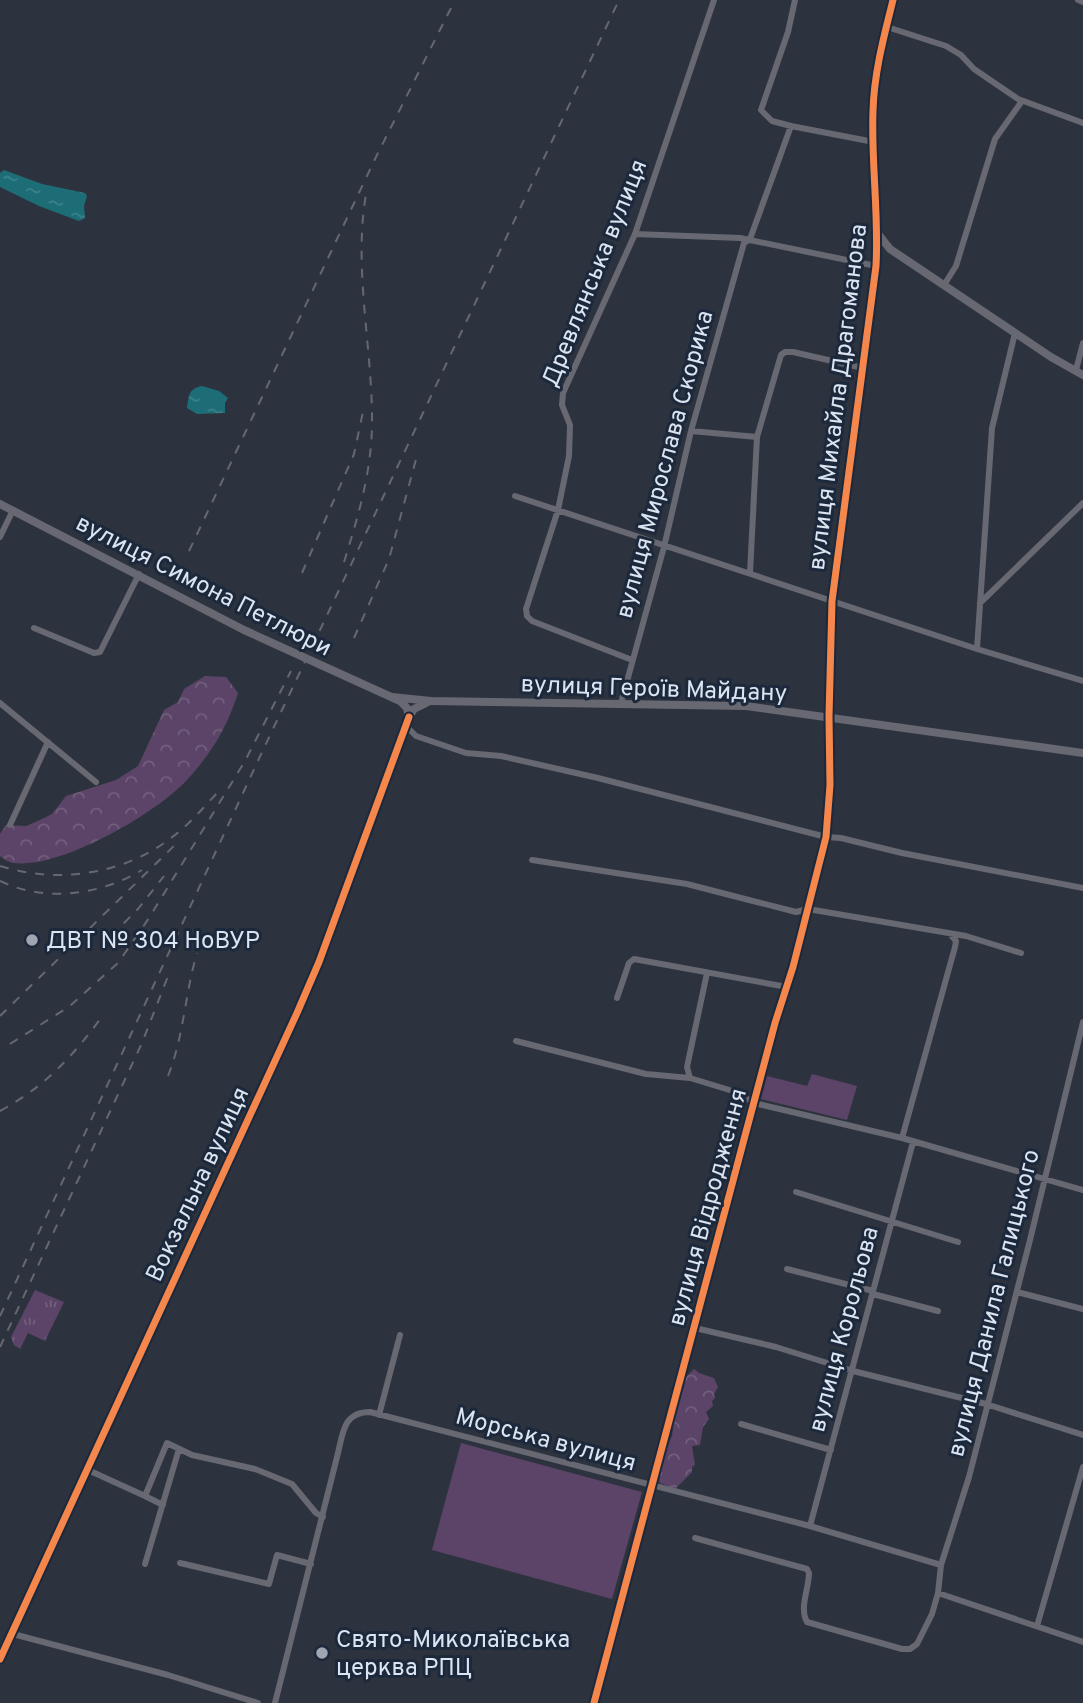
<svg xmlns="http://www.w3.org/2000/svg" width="1083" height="1703" font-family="Overpass,sans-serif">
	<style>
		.green { fill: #5b4467 }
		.forest { fill: url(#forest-crowns) }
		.park { fill: url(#park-tufts) }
		.water { fill: url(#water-ripples) }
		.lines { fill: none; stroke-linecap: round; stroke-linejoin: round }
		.minor { stroke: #676871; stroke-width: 6 }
		.tertiary { stroke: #676871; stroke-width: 8 }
		.rail { stroke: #646871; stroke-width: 2; stroke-dasharray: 9 9; stroke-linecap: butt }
		.cycleway-casing { stroke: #1c283b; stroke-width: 11 }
		.cycleway { stroke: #f5874c; stroke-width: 7 }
		.poi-dot { fill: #9fa6b2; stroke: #1c283b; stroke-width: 2.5 }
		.labels { text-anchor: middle; stroke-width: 6; stroke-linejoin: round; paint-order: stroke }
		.street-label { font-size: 24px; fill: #dce4f1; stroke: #1c283b }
		.poi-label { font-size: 24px; fill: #dce4f1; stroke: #1c283b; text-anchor: start }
	</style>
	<defs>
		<pattern id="forest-crowns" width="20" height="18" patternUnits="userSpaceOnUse" patternTransform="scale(1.75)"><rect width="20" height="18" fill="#5b4467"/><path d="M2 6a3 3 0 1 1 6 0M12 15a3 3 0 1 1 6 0" fill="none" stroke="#725f7d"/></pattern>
		<pattern id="park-tufts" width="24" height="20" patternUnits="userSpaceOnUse" patternTransform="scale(1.75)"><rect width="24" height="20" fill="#5b4467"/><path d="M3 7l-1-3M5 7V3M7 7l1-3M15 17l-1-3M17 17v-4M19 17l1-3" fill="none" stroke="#725f7d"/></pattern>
		<pattern id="water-ripples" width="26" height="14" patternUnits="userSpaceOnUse" patternTransform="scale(1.75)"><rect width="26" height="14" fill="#1d6d76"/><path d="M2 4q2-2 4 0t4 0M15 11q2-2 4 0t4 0" fill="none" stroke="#3d828a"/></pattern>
	</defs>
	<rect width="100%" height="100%" fill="#2d333e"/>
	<path class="green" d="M812 1074 857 1086 847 1120 761 1099 767 1076 807 1086Z
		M461 1443 642 1492 612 1599 432 1550Z"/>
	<path class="forest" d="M205 676 226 677 238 693C227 728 211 754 186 781 155 814 60 869 14 863 9 863 4 859 0 856V834L6 825 26 826 40 820 52 814 66 796 116 780 138 766 164 710 178 702 184 689Z
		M694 1369 699 1373 714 1378 718 1387 714 1394 715 1398 712 1401 713 1406 706 1412 709 1419 703 1427 700 1445 692 1446 695 1465 692 1467V1472L675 1489 660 1483 659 1479 667 1447 672 1436 674 1419 685 1378Z"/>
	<path class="park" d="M35 1290 64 1302 45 1341 28 1333 20 1349 14 1345 11 1337Z"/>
	<path class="water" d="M4 170 42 184 85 193 87 196 84 206 85 218 79 221 39 206 0 187V173Z
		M202 386 219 391 228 398 225 403V413L197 414 187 408C189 396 188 389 202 386Z"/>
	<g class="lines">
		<path class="minor" d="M1078 0 1083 2
			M887 27 946 46 961 55 974 69 1018 99 1083 123
			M791 126 874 142
			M635 234 740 238 876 266
			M944 285 956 266 995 139 1022 101
			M1076 370 1083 343
			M691 431 757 437
			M515 496 977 649 1083 681
			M0 537 13 510
			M750 573 757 437 781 355 785 352H793L863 368
			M980 603 1083 503
			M34 628 94 653 100 652 139 574
			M977 649 992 428 1015 333
			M632 660 532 621 527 616 526 609 558 510 569 456 570 425 562 405 563 393 635 234 714 0
			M0 703 96 782
			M621 703 664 547 691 431 744 243 750 239 791 126 772 121 761 110 788 32 795 0
			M406 726 416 736 466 753 501 756 598 778 826 837 841 838 902 853 1083 888
			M10 825 48 742
			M532 860 687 884 796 912 808 909 966 936 1021 953
			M617 998 629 963 634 959 787 987
			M516 1041 646 1074 690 1078 736 1092 754 1103 902 1138 1083 1190
			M690 1078 687 1067 707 973
			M902 1138 955 947 956 941 951 935
			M796 1192 958 1242
			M787 1269 873 1291
			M1017 1292 1083 1309
			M873 1294 938 1311
			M695 1328 776 1347 853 1371 986 1404 1083 1435
			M379 1415 400 1335
			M741 1424 831 1450
			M88 1470 145 1496 167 1443 192 1455 255 1469 292 1484 316 1513 323 1517
			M145 1496 163 1505
			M810 1526 913 1142
			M695 1538 807 1569 809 1573C809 1588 799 1608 807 1622L902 1649H910L917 1644 932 1614 938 1593 941 1565 969 1477 1030 1240 1083 1022
			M180 1563 269 1584 277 1555 311 1564
			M145 1564 179 1449
			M938 1593 1083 1642
			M1037 1626 1083 1467
			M13 1634 168 1675 258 1703
			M275 1703 337 1457C343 1435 342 1412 370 1412L810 1526 941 1565
			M594 1703 775 1023 793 967 826 837 830 785 829 716"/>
		<path class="tertiary" d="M878 234 890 249 1051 357 1083 375
			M0 504 244 630 400 701 407 708 409 717 414 709 428 702
			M392 697 431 701 746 706 1083 753
			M829 716 832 601 876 266C879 214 871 162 873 111 874 73 884 36 893 0
			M0 1659 297 1013 319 962 409 717"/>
		<path class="rail" d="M189 551 375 159 455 0
			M344 562C358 517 371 474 372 426 373 347 352 266 367 189
			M302 573 354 454 364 407
			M354 638 389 559 418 452
			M0 866C57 884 123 875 171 838 189 825 203 808 218 792
			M0 881C46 903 100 895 142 870
			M111 936 138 909 164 876
			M0 1016 180 840
			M10 1044 70 1006 118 963 149 918 245 761 291 671
			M168 1076C184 1036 185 993 197 953
			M0 1111C46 1086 73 1056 104 1014
			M0 1316 263 750 619 0
			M0 1347 142 1043 170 971"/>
		<g class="cycleway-casing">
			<path id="cycleway" d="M0 1659 297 1013 319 962 409 717
				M594 1703 775 1023 793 967 826 837 830 785 829 716 832 601 876 266C879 214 871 162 873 111 874 73 884 36 893 0"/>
		</g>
		<use href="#cycleway" class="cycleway"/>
	</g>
	<g class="poi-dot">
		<circle cx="32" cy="940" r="7"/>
		<circle cx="322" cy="1653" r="7"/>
	</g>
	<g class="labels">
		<g class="street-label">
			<text transform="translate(594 273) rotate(-68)" y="8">Древлянська вулиця</text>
			<text transform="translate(837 397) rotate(-83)" y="8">вулиця Михайла Драгоманова</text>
			<text transform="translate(664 464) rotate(-75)" y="8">вулиця Мирослава Скорика</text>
			<text transform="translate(204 585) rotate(27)" y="8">вулиця Симона Петлюри</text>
			<text transform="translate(654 688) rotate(2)" y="8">вулиця Героїв Майдану</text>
			<text transform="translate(197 1184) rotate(-65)" y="8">Вокзальна вулиця</text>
			<text transform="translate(707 1207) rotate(-75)" y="8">вулиця Відродження</text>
			<text transform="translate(993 1303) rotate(-76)" y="8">вулиця Данила Галицького</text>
			<text transform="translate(843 1329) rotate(-75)" y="8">вулиця Корольова</text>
			<text transform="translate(546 1439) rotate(15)" y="8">Морська вулиця</text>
		</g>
		<g class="poi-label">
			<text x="46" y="948">ДВТ № 304 НоВУР</text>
			<text x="336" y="1647">Свято-Миколаївська<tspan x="336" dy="28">церква РПЦ</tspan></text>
		</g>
	</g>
</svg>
